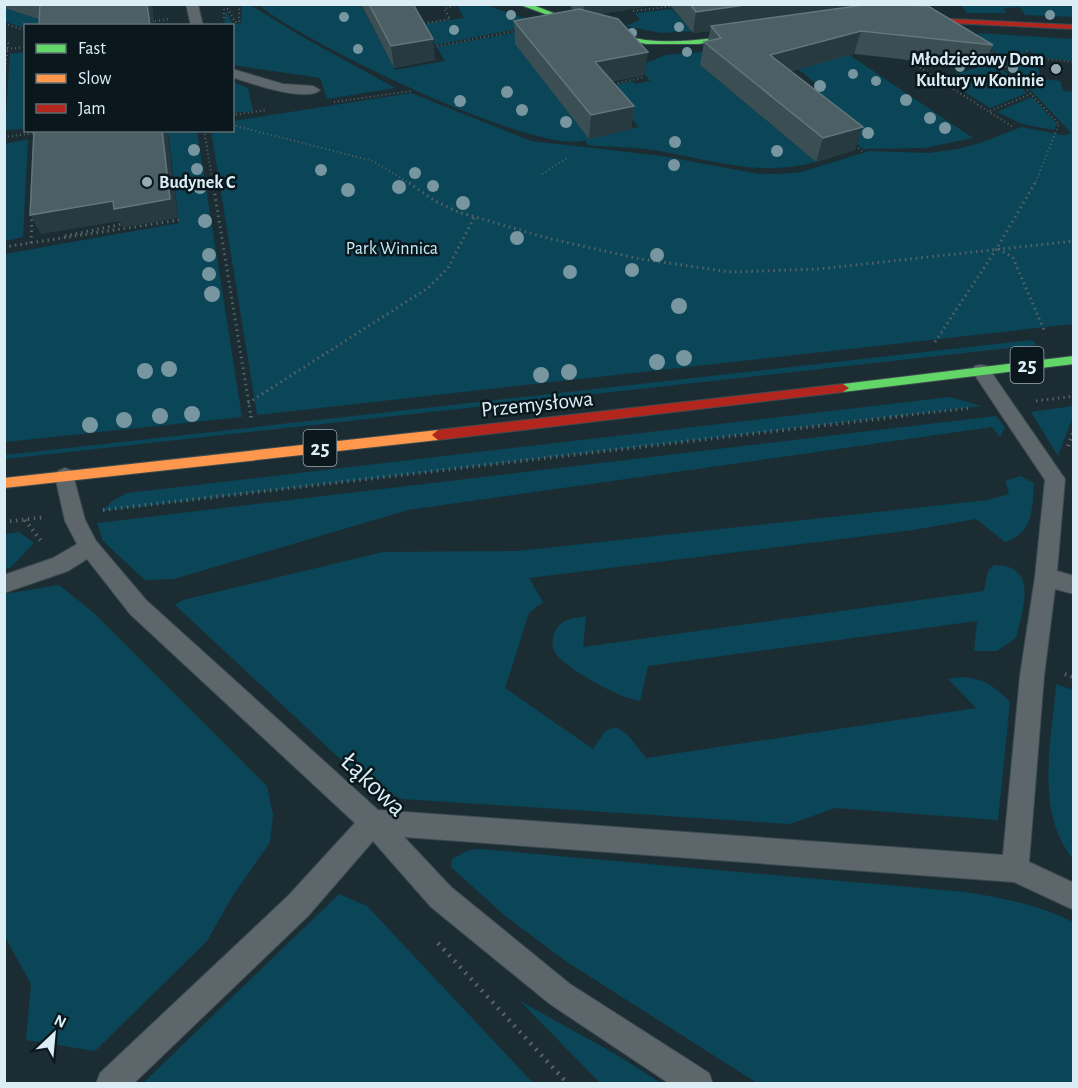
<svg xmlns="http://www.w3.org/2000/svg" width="1078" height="1088" font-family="'Alegreya Sans',sans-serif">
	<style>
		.green { fill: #0a4657 }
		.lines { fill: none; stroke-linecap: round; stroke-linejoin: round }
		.lane-casing { stroke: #3c4b50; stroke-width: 2 }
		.fast-casing { stroke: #3c4b50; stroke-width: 2 }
		.slow-casing { stroke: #3c4b50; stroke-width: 2 }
		.jam-casing { stroke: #3c4b50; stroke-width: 2 }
		.path-far3 { stroke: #576366; stroke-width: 2; stroke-dasharray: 1 3; stroke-linecap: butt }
		.path-far2 { stroke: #576366; stroke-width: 3; stroke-dasharray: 1.5 4; stroke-linecap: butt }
		.path-far1 { stroke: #576366; stroke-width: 4; stroke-dasharray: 1.5 4.5; stroke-linecap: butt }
		.path { stroke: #576366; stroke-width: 4.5; stroke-dasharray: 2 6; stroke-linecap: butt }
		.lane { fill: #5d666a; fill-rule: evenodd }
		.fast { fill: #63d668; fill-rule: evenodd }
		.slow { fill: #ff974d; fill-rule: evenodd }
		.jam { fill: #b3261e; fill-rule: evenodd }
		.tree { fill: #7796a0 }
		.wall { fill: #3a4e54 }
		.shaded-wall { fill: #263a40 }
		.building { fill: #4c5f65; stroke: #62767c; stroke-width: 1.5 }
		.poi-dot { fill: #98aab1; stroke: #0a181d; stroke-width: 2 }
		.labels { text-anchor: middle; stroke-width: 5; stroke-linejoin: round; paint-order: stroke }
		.far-poi-label { font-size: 18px; font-weight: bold; fill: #dceef5; stroke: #0a181d; text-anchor: end }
		.far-park-label { font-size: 18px; fill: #c3ebfa; stroke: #0a181d }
		.shield { fill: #0a181d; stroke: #9daeb4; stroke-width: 1.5 }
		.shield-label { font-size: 21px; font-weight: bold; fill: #dceef5 }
		.street-label { font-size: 22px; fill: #dceef5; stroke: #0a181d }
		.near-street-label { font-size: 27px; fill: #dceef5; stroke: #0a181d }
	</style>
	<rect width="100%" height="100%" fill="#1b2d33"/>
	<path class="green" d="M465 4 485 5 542 24 436 45 422 24 464 18 458 7Z
		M242 5H250L299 35 395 88 327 99 320 78 233 65 232 26 224 25 226 11 233 24 241 23Z
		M259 5H361L395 70 445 61 437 47 545 27 590 139 639 127 606 87 632 81 635 84 650 81 638 66 666 55 727 50 701 66 816 162C759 177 716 161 660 151 639 147 617 147 595 146L588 145 585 140C538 157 299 40 259 5Z
		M961 5H1073V17L1025 15 1020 7 1004 8 1006 13H967Z
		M4 8 26 15 111 25 26 26 25 28 5 22Z
		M672 9 688 27 696 31 661 33 625 26 640 20 635 13Z
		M977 33 1073 39V61L1035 57 1030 51 1025 52 1030 58 1036 59 1041 79 1060 81 1063 91 1073 92V324L257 415 211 131 232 130 233 121 411 93 531 141 662 156 759 174H783L801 172 869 151 929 153 958 149 983 142 1021 127 1063 135 1071 133Z
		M839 48 973 138 924 148 863 149 796 94 820 87 798 69 812 66Z
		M25 52V129L5 130 10 54Z
		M995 62 1027 93 990 108 943 78Z
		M232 81 248 88 253 111 233 113Z
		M1032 97 1057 124 1054 130 1022 124 997 112Z
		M168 131H197L242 417 5 442V254L179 223Z
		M28 139 23 237 5 241V144Z
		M1032 340 1037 345 5 459V455Z
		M950 397 981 406 102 511 112 501 127 493Z
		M1073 406V416L1058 456 1031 412Z
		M996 416 1005 428 1000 437 992 427 408 510 174 579 145 580 103 541 97 523Z
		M1020 476 1034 483C1032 509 1034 532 1005 542L976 519 913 530 529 578 543 602 529 613 505 688 593 749 605 731 616 727 628 735 646 758 976 708 948 679C975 673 992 683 1010 702L998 820 835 808 790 824 402 799 366 783 175 605 183 600 383 552 518 551 988 500 1009 494 1005 481Z
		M19 532 34 543 10 568 5 569V534Z
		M994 565C1039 565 1023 609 1016 638L997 651H974L977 621 648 666 640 701C621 699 567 669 556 654 549 645 553 628 563 622 569 618 579 618 586 616L583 647 984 591 988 571Z
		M59 585 94 613 267 786 273 815 270 842 232 897 207 941 95 1051 26 1040 31 984 5 937V594Z
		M1056 684 1073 690V859C1034 810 1052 742 1056 684Z
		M480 849 966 892C1003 898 1039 905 1073 922V1083H757L567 962 504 915 451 867 452 859 469 850Z
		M339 894 367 906 533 1083H143Z
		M520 1001 617 1055 661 1083H600Z"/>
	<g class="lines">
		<g class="lane-casing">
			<path id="lane" d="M186 4H198L203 26H191Z
				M232 69 283 84 313 86 320 90C306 103 250 83 232 77Z
				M981 365 987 366 1065 479 1057 571 1074 576V594L1055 589 1044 676 1029 862 1074 883V910L1014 882 404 837 451 887 570 984 709 1073 713 1084H670L550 1004 431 907 373 841 308 916 133 1084H96L100 1073 288 896 355 823 130 614 87 559 68 571 4 593V575L53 558 77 544 65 521 55 476 58 471 65 468 72 471 85 520 96 541 146 600 378 810 1003 855 1020 676 1035 577 1045 480 972 371 975 366Z"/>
		</g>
		<g class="fast-casing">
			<path id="fast" d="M518 4H530C567 18 605 34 645 40 681 44 717 38 752 32L756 34 699 44H646L596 33Z
				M1074 356V364L843 392 837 388 843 384Z"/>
		</g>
		<g class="slow-casing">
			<path id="slow" d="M438 430 444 435 438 440 4 488V478Z"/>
		</g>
		<g class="jam-casing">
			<path id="jam" d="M910 17 1074 25V29L907 21V17Z
				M843 384 849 388 843 392 438 440 432 435 438 430Z"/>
		</g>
		<path class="path-far3" d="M633 11 673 6
			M224 18V9H228L235 22H239V4
			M155 21 169 19
			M4 24 26 30
			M420 24 450 19 444 9 458 4
			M4 42 8 43 4 82
			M433 47 515 31
			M7 49 26 47
			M989 49 1059 124 1035 184
			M1027 51 1033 58 1074 62
			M903 57 1013 127
			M610 85 645 77
			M334 102 412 91
			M990 111 1031 94
			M232 115 267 110
			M232 125 373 161 411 184
			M204 130 213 184
			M4 137 36 133
			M852 143 862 151
			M542 174 567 158"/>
		<path class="path-far2" d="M213 183 251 417
			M409 183 435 201 458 212 551 239 640 259 731 272 819 269 1074 241
			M1035 183 997 248 1013 258 1044 330
			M65 236 123 224
			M31 243 32 215
			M4 247 179 220
			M935 342 997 248
			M1036 401 1074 396
			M248 403 428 288 448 268 475 216
			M890 417 971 408"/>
		<path class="path-far1" d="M251 416V419
			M1068 446 1074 430
			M103 510 903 416
			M25 520 41 541
			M4 522 45 517
			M1065 674 1074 678"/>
		<path class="path" d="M438 943 568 1084"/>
		<use href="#lane" class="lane"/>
		<use href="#fast" class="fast"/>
		<use href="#slow" class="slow"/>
		<use href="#jam" class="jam"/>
	</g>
	<g class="tree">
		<circle cx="511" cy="15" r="5"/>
		<circle cx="1050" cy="15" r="5"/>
		<circle cx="344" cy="17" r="5"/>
		<circle cx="679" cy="27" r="5"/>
		<circle cx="454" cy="30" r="5"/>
		<circle cx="632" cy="33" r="5"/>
		<circle cx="358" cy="49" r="5"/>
		<circle cx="687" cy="52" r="5"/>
		<circle cx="960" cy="67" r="5"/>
		<circle cx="1013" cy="68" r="5"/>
		<circle cx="853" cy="74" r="5"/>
		<circle cx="876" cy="81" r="5"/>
		<circle cx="820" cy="86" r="6"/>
		<circle cx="507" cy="92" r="6"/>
		<circle cx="906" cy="100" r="6"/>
		<circle cx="460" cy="101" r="6"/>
		<circle cx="522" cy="110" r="6"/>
		<circle cx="930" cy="118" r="6"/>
		<circle cx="566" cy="122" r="6"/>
		<circle cx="945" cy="128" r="6"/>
		<circle cx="868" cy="133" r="6"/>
		<circle cx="675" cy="142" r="6"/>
		<circle cx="194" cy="150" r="6"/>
		<circle cx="777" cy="151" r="6"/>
		<circle cx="674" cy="165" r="6"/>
		<circle cx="197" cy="169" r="6"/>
		<circle cx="321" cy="170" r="6"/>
		<circle cx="415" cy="173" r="6"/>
		<circle cx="433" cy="186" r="6"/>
		<circle cx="200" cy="187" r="7"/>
		<circle cx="399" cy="187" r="7"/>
		<circle cx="348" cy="190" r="7"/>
		<circle cx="463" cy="203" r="7"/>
		<circle cx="205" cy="221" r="7"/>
		<circle cx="517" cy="238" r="7"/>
		<circle cx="209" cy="255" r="7"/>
		<circle cx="657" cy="255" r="7"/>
		<circle cx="632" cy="270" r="7"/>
		<circle cx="570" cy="272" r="7"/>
		<circle cx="209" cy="274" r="7"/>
		<circle cx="212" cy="294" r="8"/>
		<circle cx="679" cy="306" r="8"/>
		<circle cx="684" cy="358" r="8"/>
		<circle cx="657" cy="362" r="8"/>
		<circle cx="169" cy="369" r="8"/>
		<circle cx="145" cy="371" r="8"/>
		<circle cx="569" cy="372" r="8"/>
		<circle cx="541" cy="375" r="8"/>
		<circle cx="192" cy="414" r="8"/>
		<circle cx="160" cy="416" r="8"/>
		<circle cx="124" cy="420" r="8"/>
		<circle cx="90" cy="425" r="8"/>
	</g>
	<path class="wall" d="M4 4H152L154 26H39V19L4 8Z
		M361 4H413L435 60 394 68Z
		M569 4H663L599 14 645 75 612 81 634 106 631 129 589 139 515 44 514 21 573 10Z
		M669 4H858L857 6 993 45 983 68 854 54 791 71 855 150 816 162 700 65 704 42 708 41 710 31 693 33Z"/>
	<path class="shaded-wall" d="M147 4H152L154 26H150Z
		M584 4H663L584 16Z
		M752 4H858L856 12 711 26 710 31 693 33 696 12Z
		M861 31 854 54 764 78 770 55Z
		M433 39 435 60 394 68 391 46Z
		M648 52 645 75 594 85 595 62Z
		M634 106 631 129 589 139 591 115Z
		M863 127 855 150 816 162 823 138Z
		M162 130H167L178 218 123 228 120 221 41 234 30 215Z"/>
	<path class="building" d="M40 4H147L150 26H39Z
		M369 4H413L433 39 391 46Z
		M690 4H752L696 12Z
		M871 4 928 6 993 45 861 31 770 55 863 127 823 138 704 42 721 38 711 26Z
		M579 9 618 19 648 52 595 62 634 106 591 115 514 21Z
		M34 130H162L170 199 114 209 113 201 30 215Z"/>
	<g class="poi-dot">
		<circle cx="1056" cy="69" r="6"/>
		<circle cx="147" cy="182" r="6"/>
	</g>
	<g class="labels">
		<g class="far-poi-label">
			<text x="1044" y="65">Młodzieżowy Dom<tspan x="1044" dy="21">Kultury w Koninie</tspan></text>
			<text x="159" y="188" text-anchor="start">Budynek C</text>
		</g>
		<g class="far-park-label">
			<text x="392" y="254">Park Winnica</text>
		</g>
		<g class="shield">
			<rect x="1010.5" y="347" width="33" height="36" rx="4.5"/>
			<rect x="303.5" y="430" width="33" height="36" rx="4.5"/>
		</g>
		<g class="shield-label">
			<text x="1027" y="372">25</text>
			<text x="320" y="455">25</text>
		</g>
		<g class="street-label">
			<text transform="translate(537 403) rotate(-6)" y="8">Przemysłowa</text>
		</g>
		<g class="near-street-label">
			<text transform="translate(374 784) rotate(44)" y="9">Łąkowa</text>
		</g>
	</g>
	<rect width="1078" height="1088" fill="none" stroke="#dceef5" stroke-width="12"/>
	<rect x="24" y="24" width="210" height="108" fill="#0a181d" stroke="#5e6e73" stroke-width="1.5"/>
	<rect x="36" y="44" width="30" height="9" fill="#63d668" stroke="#5e6e73" stroke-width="1.5"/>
	<text x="78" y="54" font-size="18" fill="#dceef5">Fast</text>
	<rect x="36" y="74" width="30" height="9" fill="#ff974d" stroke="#5e6e73" stroke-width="1.5"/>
	<text x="78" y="84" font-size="18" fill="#dceef5">Slow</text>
	<rect x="36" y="104" width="30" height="9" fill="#b3261e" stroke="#5e6e73" stroke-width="1.5"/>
	<text x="78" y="114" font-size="18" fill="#dceef5">Jam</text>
	<g transform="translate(54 1034) rotate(26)" stroke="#0a181d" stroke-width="4.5" paint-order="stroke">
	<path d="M0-4.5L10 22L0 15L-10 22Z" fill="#dceef5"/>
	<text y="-9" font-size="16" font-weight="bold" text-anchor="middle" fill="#dceef5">N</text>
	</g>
</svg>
